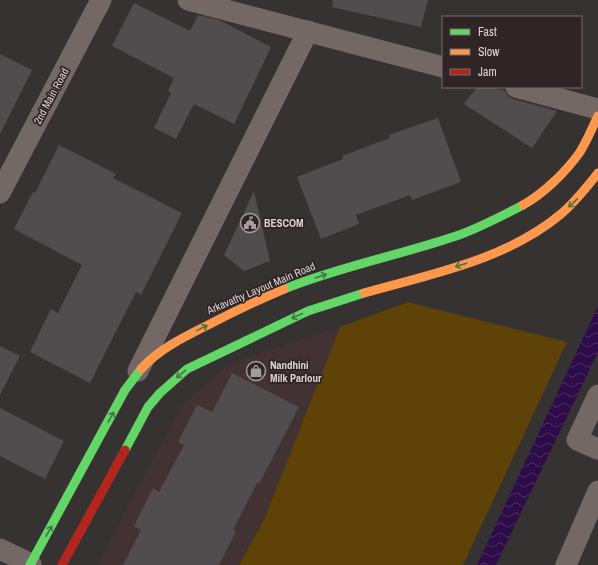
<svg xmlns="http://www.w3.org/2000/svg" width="598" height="565" font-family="'Archivo Narrow',sans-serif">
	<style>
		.built { fill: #423234 }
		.green { fill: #5f4208 }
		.water { fill: url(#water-waves) }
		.building { fill: #514d4f }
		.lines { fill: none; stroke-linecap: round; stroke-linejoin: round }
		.street { stroke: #736865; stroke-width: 21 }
		.fast { stroke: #63d668; stroke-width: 9 }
		.slow { stroke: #ff974d; stroke-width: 9 }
		.jam { stroke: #b3261e; stroke-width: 9 }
		.oneway { stroke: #477544 }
		.labels { text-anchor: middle; stroke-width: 3.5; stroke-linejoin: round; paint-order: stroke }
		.street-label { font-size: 11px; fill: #ded6d7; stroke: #302526 }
		.poi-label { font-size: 11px; font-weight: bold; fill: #ded6d7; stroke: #302526; text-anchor: start }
	</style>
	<defs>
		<pattern id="water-waves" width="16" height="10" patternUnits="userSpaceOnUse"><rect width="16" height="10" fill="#2e0c49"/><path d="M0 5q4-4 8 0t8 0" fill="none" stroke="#4c2f62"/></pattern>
	</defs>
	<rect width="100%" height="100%" fill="#373232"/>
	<path class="built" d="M340 327 264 520 239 565H97L180 408 229 364Z"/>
	<path class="green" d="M408 302 567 342 463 565H239L264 520 340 327Z"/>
	<path class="water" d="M598 306V352L496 565H477Z"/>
	<path class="building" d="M333 0H428L421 27 332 7Z
		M134 3 190 31 198 15 219 20 271 47 234 124 194 104 176 139 154 128 171 93 168 91 174 78 112 46Z
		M0 54 32 70 0 134Z
		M477 87H491L505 91 508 96 513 99 557 111 532 148 464 104Z
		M438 118 461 182 412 200 410 195 356 215 359 224 321 239 297 177 343 159 342 156 390 138 389 135Z
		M59 145 116 174 113 178 182 213 141 295 136 292 90 383 30 352 51 309 58 313 82 265 14 229 33 192 35 193Z
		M254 191 270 261 244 271 224 255Z
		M0 346 20 356 0 395Z
		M232 373 299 407 259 484 257 483 233 530 236 531 219 565H123L141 530 134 526 153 488 159 492 184 445 178 442 197 405 212 412Z
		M0 408 64 441 45 479 0 456Z"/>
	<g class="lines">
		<path class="street" d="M188 0 443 67
			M516 87 598 109
			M0 193 101 0
			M138 371 308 31
			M598 395 577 440 598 449
			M0 549 31 564
			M566 565 598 491"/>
		<path class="fast" d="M284 289C341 266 401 255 459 235 481 227 502 216 523 205
			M125 450 148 407 160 393 187 369 308 311 364 293
			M30 565 125 390 141 369"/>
		<path class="slow" d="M523 205C543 194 566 172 580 152 587 141 592 128 598 116
			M364 293C431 274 506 260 561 214 575 202 587 187 598 173
			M141 369C159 349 184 337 208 325 233 312 258 300 284 289"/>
		<path class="jam" d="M62 565 125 450"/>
	</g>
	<defs><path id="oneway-shaft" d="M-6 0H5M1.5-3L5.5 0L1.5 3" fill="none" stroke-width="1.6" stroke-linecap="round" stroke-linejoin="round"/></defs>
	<g class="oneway">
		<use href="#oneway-shaft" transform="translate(573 203) rotate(137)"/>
		<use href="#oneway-shaft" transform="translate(461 265) rotate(164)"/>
		<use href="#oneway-shaft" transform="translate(321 276) rotate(-19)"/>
		<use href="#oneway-shaft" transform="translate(297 316) rotate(155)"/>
		<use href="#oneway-shaft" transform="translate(202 328) rotate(-26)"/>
		<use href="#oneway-shaft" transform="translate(181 374) rotate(141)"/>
		<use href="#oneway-shaft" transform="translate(111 417) rotate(-61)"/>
		<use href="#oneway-shaft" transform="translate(49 531) rotate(-61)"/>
	</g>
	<defs>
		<g id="civic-ring" transform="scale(1)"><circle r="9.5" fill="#302526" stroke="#a49d9d" stroke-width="1.5"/><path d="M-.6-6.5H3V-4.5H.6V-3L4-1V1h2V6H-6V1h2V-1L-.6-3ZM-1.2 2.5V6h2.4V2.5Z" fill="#a49d9d"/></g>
		<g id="shop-ring" transform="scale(1)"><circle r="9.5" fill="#302526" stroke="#a49d9d" stroke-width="1.5"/><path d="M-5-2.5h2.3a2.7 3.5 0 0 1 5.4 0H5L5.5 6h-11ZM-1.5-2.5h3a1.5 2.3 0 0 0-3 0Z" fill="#a49d9d"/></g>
	</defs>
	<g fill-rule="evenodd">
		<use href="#civic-ring" x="250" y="223"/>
		<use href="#shop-ring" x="256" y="371"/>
	</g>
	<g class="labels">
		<g class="street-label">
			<text transform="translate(51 96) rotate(-62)" y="4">2nd Main Road</text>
			<text transform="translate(261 288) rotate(-23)" y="4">Arkavathy Layout Main Road</text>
		</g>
		<g class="poi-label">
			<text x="264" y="227">BESCOM</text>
			<text x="270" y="369">Nandhini<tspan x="270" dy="13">Milk Parlour</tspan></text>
		</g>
	</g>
	<rect x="442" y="16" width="140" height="72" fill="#302526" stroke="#766c6d"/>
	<rect x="450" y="29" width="20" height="6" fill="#63d668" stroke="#766c6d"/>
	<text x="478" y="36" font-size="12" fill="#ded6d7">Fast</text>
	<rect x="450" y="49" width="20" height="6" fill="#ff974d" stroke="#766c6d"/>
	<text x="478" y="56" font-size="12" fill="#ded6d7">Slow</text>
	<rect x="450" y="69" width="20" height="6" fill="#b3261e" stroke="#766c6d"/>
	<text x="478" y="76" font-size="12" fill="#ded6d7">Jam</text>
</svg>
